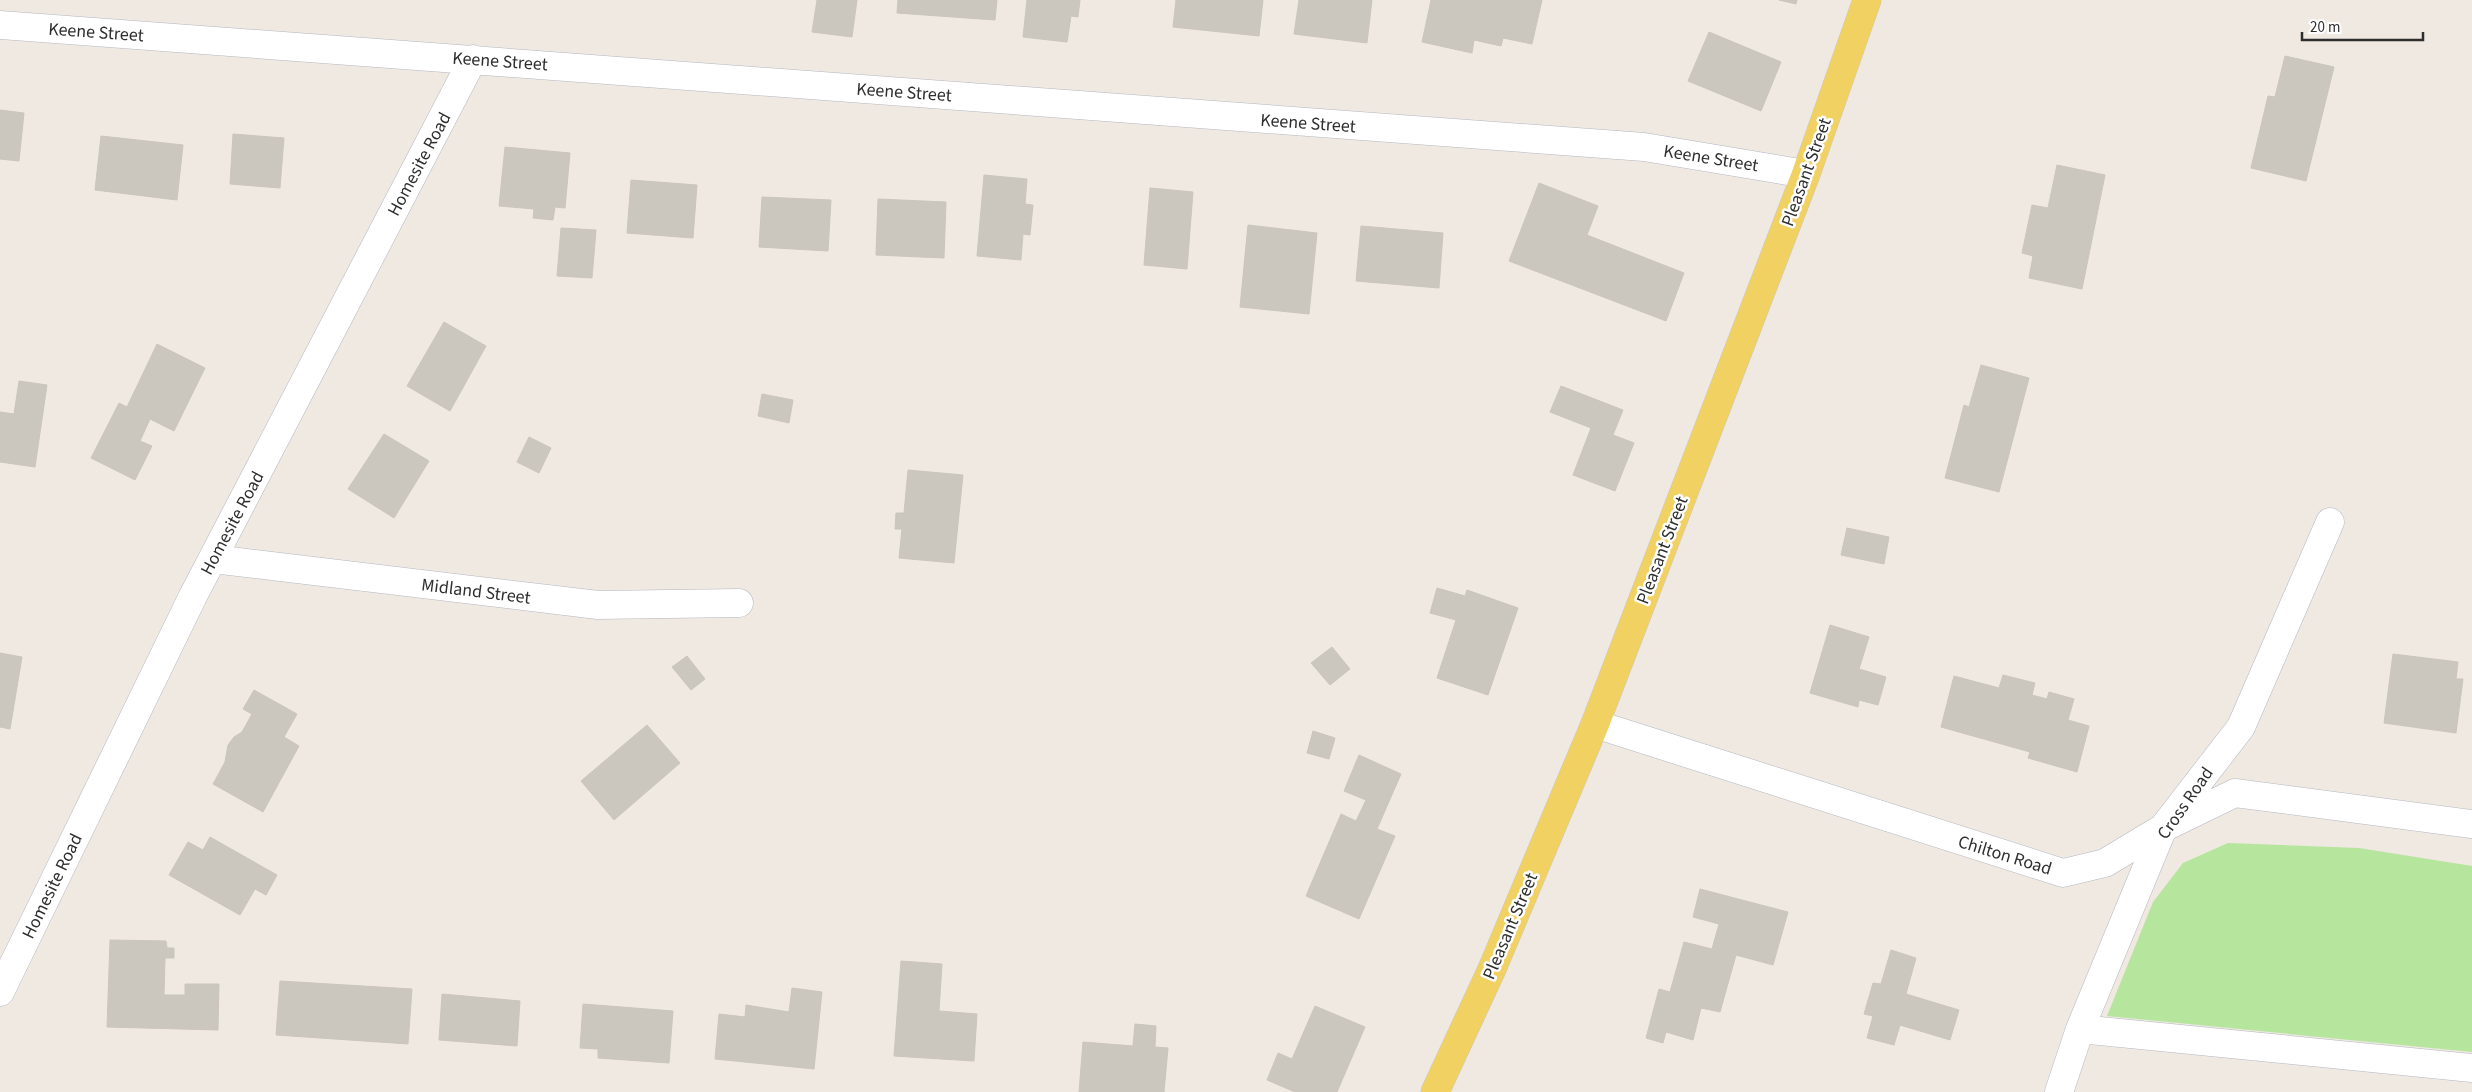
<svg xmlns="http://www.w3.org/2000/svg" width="2472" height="1092" font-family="'Source Sans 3',sans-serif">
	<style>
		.green { fill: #b6e59e }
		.building { fill: #cbc7bf; stroke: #cbc5ba }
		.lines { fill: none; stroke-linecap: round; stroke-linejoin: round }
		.minor-casing { stroke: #b4b7c1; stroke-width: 29 }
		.major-casing { stroke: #c9c9c9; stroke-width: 29 }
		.minor { stroke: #fff; stroke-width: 28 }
		.major { stroke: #f2d163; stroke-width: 28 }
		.labels { text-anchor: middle; stroke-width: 5; stroke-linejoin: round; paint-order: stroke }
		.street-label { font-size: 18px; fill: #2e2e2e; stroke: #fff }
	</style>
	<rect width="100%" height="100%" fill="#efe9e1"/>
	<path class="green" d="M2228 843 2359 848 2472 866V1052L2107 1016 2153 902 2183 863Z"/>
	<path class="building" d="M817 0H857L852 37 812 32Z
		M898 0H997L995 20 897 13Z
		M1027 0H1080L1078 17 1071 16 1067 42 1023 37Z
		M1176 0H1263L1259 36 1173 27Z
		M1299 0H1372L1367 43 1294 34Z
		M1431 0H1542L1532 44 1503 38 1501 46 1474 40 1472 53 1422 42Z
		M1779 0H1797L1796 4Z
		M1709 32 1781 62 1761 111 1688 81Z
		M2285 56 2334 67 2306 181 2251 168 2268 96 2275 97Z
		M0 110 24 113 19 161 0 159Z
		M233 134 284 138 280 188 230 184Z
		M101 136 183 145 177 200 95 190Z
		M505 147 570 153 565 208 555 207 553 220 533 218 534 209 499 206Z
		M2057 165 2105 175 2082 289 2029 278 2033 256 2022 253 2032 205 2048 208Z
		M984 175 1027 179 1025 204 1033 205 1030 235 1023 234 1021 260 977 256Z
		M631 180 697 185 693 238 627 233Z
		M1539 183 1598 206 1587 235 1684 273 1666 321 1509 261Z
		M1150 188 1193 192 1187 269 1144 265Z
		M762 197 831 200 828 251 759 247Z
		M878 199 946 202 944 258 876 255Z
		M1248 225 1317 233 1309 314 1240 307Z
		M1361 226 1443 233 1439 288 1356 281Z
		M561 228 596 230 592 278 557 276Z
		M444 322 486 346 450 411 407 386Z
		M157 344 205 368 174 431 150 419 140 441 152 446 135 480 91 458 119 403 127 407Z
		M1981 365 2029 378 1999 492 1945 478 1964 405 1969 407Z
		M19 381 47 385 35 467 0 462V412L14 414Z
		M1561 386 1623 410 1613 435 1634 443 1615 491 1573 475 1591 428 1550 412Z
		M762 394 793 400 789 423 758 416Z
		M384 434 429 461 394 518 348 489Z
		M529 437 551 448 539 473 517 462Z
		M908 470 963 475 954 563 899 558 902 529H895L896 513H904Z
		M1847 528 1889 537 1884 564 1841 555Z
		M1437 588 1465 596 1467 590 1518 608 1488 695 1437 678 1456 620 1430 613Z
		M1830 625 1869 637 1859 669 1886 677 1878 705 1859 700 1858 707 1810 693Z
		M1332 647 1350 669 1330 685 1311 663Z
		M0 653 22 657 10 729 0 727Z
		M2393 654 2458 662 2456 679H2463L2456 733 2384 723Z
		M687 656 705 679 691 690 672 667Z
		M2003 675 2035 683 2032 695 2047 699 2049 692 2074 699 2068 720 2089 726 2077 772 2028 758 2030 752 1941 727 1954 676 1999 688Z
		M254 690 297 714 284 737 299 746 263 812 213 784 225 762 228 745 234 737 242 732 252 714 243 709Z
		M647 725 680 763 614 820 581 781Z
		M1313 731 1335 738 1329 759 1307 753Z
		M1359 755 1401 774 1377 829 1395 836 1359 919 1306 896 1341 814 1356 821 1366 800 1344 791Z
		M210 837 277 875 266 895 255 889 240 915 169 875 188 842 203 850Z
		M1700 889 1788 912 1773 965 1736 955 1720 1012 1701 1008 1693 1040 1666 1032 1663 1043 1646 1038 1659 989 1670 992 1684 942 1712 949 1719 924 1693 917Z
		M110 940 166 941 167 948H174V958H165L164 995H185V984H219L218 1030 107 1027Z
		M1891 950 1916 958 1906 994 1959 1010 1950 1040 1900 1025 1894 1045 1867 1038 1873 1016 1864 1014 1873 983 1881 984Z
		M901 961 942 964 939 1011 977 1014 974 1061 894 1056Z
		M280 981 412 989 408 1044 276 1035Z
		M792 988 822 992 814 1069 715 1059 719 1014 745 1017 746 1005 789 1012Z
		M442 994 520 1001 517 1046 439 1040Z
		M583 1004 673 1011 669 1063 598 1058V1049L580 1048Z
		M1315 1006 1365 1027 1337 1092H1295L1267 1080 1278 1053 1292 1059Z
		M1135 1024 1156 1026 1155 1047 1168 1048 1164 1092H1079L1083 1042 1133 1046Z"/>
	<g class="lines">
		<g class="minor-casing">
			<path id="minor" d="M0 25 1644 147 1806 174
				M213 559 598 605 739 603
				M1595 724 2063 873 2105 863 2163 828 2235 793 2472 824
				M0 992 193 596 473 59
				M2080 1029 2472 1068
				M2059 1092 2080 1029 2163 828 2241 727 2330 522"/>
		</g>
		<g class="major-casing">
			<path id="major" d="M1435 1092 1492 969 1595 724 1806 174 1867 0"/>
		</g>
		<use href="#minor" class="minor"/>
		<use href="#major" class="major"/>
	</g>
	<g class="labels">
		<g class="street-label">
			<text transform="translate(96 32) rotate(4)" y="6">Keene Street</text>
			<text transform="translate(500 61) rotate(4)" y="6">Keene Street</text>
			<text transform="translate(904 92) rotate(4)" y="6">Keene Street</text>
			<text transform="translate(1308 123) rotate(4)" y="6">Keene Street</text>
			<text transform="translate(1711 158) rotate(9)" y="6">Keene Street</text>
			<text transform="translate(419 164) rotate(-62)" y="6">Homesite Road</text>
			<text transform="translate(1806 172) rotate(-70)" y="6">Pleasant Street</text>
			<text transform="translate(232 523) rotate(-62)" y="6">Homesite Road</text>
			<text transform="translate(1662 550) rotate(-69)" y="6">Pleasant Street</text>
			<text transform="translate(476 591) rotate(7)" y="6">Midland Street</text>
			<text transform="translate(2185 803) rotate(-55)" y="6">Cross Road</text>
			<text transform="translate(2005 855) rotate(17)" y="6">Chilton Road</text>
			<text transform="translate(52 886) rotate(-64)" y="6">Homesite Road</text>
			<text transform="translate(1510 926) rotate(-67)" y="6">Pleasant Street</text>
		</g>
	</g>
	<path d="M2302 32v8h121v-8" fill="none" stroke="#2e2e2e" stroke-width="2.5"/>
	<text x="2310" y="32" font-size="15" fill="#2e2e2e" stroke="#ffffff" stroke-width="4" paint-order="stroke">20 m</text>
</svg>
